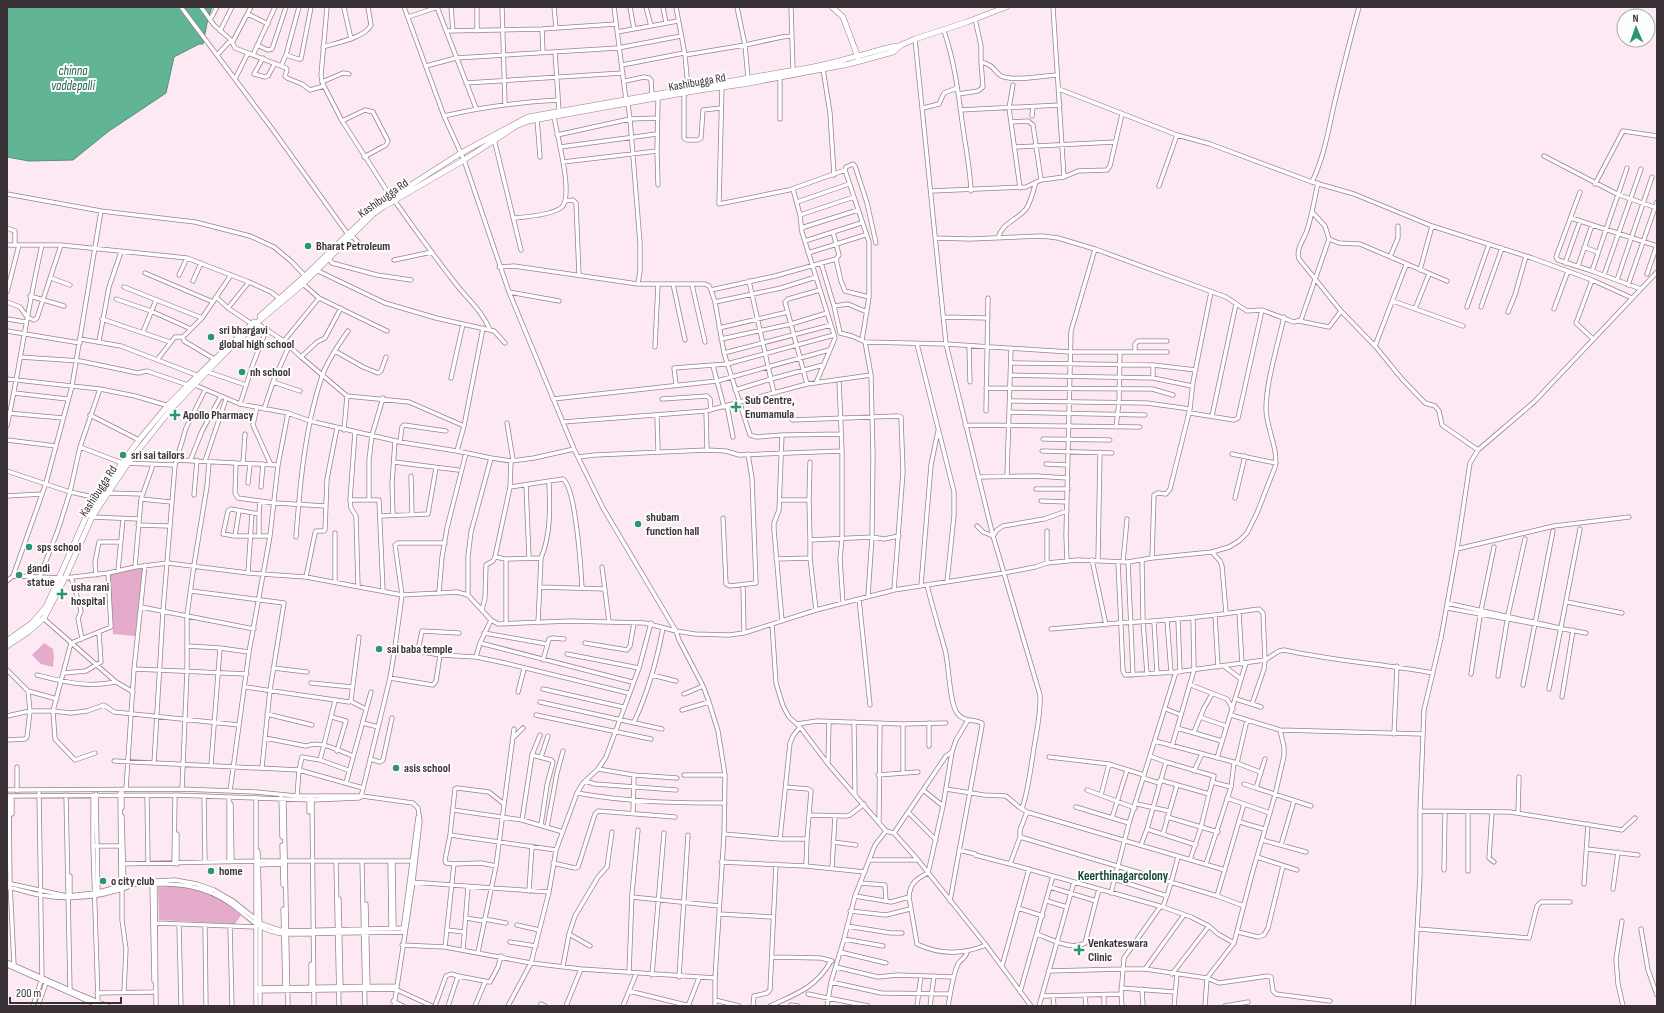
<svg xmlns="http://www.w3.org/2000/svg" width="1664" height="1013" font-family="'Sofia Sans Condensed',sans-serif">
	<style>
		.green { fill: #e5abca }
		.water { fill: #61b595; stroke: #558d78 }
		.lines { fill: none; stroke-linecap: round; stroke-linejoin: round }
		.street-casing { stroke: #98828d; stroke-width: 5 }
		.secondary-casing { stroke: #98828d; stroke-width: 6 }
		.street { stroke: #fff; stroke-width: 3.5 }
		.secondary { stroke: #fff; stroke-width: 5 }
		.poi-dot { fill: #2c9472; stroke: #fdfdfd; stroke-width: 1.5 }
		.labels { text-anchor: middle; stroke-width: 4; stroke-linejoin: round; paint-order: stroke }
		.street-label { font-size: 12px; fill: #3a3136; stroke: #fdfdfd }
		.poi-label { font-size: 12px; font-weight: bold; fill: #3a3136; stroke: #fdfdfd; text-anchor: start }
		.water-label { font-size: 13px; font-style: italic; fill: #22624c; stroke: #fdfdfd }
		.neighbourhood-label { font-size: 13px; font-weight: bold; fill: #174737; stroke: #fdfdfd }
	</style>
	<rect width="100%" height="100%" fill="#fde9f3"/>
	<path class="green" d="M143 568 135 636 113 634 109 574Z
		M44 643 53 649 54 658 53 667 41 664 32 655Z
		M182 885 213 895 229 905 241 915 235 924 159 920 158 887Z"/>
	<path class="water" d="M7 7H212L208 18 203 44H199L174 57 166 93 109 131 73 160 29 161 7 157Z"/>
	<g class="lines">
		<g class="street-casing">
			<path id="street" d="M181 7 273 130 347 233
				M201 7 214 25 231 40 235 48 286 68 287 70 285 76 287 78 302 84 310 90 324 86
				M327 7 321 75 322 82 341 119 391 197
				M404 7 444 116 464 160 509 292 574 449 603 508 676 631 679 640 703 686 709 702 718 731 725 775 724 834 715 978V1006
				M437 7 476 108
				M451 7 453 31
				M477 7V31
				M502 7 505 104
				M554 7 556 28
				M614 7 626 100
				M630 7 634 29
				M646 7 651 26
				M663 7 666 23
				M676 7 685 55 688 88
				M791 7 793 70
				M1053 7 1064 177
				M344 8 351 39
				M248 14 268 24
				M408 17 438 7
				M975 19 981 46V62C996 65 995 75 1004 77 1019 81 1041 76 1057 75
				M210 20 217 7
				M542 29 543 53
				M220 31 232 7
				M446 31 542 29 616 24
				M944 31C954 60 958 90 962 121 965 144 970 167 971 191
				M617 32 678 21
				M915 39 946 344 993 536 1040 695C1041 715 1036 733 1033 754 1030 773 1028 791 1022 809
				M232 43 251 7
				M257 45 268 50 272 49 286 7
				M323 47C335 43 365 38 371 25L368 7
				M555 52 559 111
				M217 55 231 40
				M253 55 275 7
				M286 55 298 59H301L311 7
				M685 55 745 45 737 7
				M263 58 254 74 265 77 268 76 275 63
				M622 65 684 53
				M281 66 286 55 299 7
				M426 66 456 58 618 48 681 36
				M823 69 830 113 834 175
				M780 75V119
				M748 78 745 45 782 37 792 36
				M235 79 248 53
				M625 81 644 77 649 78 651 80 652 95
				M322 82 343 73 349 74
				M466 83 623 73
				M722 85 719 204 789 190 845 170 869 242V297L862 340
				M1013 85 1009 108 1020 188
				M1059 89 1177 135 1210 144 1312 182 1354 194 1432 226 1532 258 1592 280 1632 298
				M684 94V138L687 140H698L701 138 703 110 721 108
				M958 94 978 91 983 87 981 62
				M658 99 657 151 658 185
				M628 104 630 119 640 243V271L638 284
				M923 108 939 104 944 93 957 88
				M960 110 1060 105
				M444 116C482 107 519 102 558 100
				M1032 116 1033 107
				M537 119 540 157
				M342 121 365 110 373 112 388 141 386 145 364 157
				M1011 122 1028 121 1033 125 1041 180
				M557 135 630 119 658 118
				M494 139 521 250
				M560 147 657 134
				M1014 147 1115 142
				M1544 156 1619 195 1657 208
				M563 162 657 151
				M1627 168 1592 271 1641 289
				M845 170 846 167 853 164 855 166 867 203 876 243
				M1312 182C1324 157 1328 132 1334 105 1342 72 1350 40 1359 7
				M1318 183C1314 200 1312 217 1306 233 1302 242 1296 250 1299 259L1341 311 1375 346 1402 379 1425 403 1435 406 1439 411 1442 425 1478 450
				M1595 184 1623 131 1657 136
				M1159 186 1177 135
				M793 189 800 215 802 232 835 338 816 383
				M931 191 1026 187 1041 180 1064 177 1078 171 1107 170 1110 166 1122 114
				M1580 192 1556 257 1558 260 1592 271
				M7 194 101 211 195 222 250 236 274 247 291 261 306 277
				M394 200C413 227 432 253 452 279 465 297 482 310 490 330
				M565 201 573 200 576 203 579 275
				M797 202 849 184
				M101 211 72 386 46 483 13 576 65 578 108 573 135 567 168 563 248 573 306 577 402 595 457 592 468 595 491 620 498 624 570 621 645 623 676 631 695 634 729 635 744 633 816 610 894 590 1004 573 1035 567 1047 563 1077 560 1128 562 1152 558 1212 552 1229 547 1239 541 1247 533 1257 513 1275 467C1279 450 1266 427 1266 409 1266 382 1278 344 1284 317
				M800 215 854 197
				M514 218C526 217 553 215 562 207 574 194 556 133 554 116
				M1571 218 1657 246
				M7 228 15 231V245
				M801 228 858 210
				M833 232 839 255 836 259 775 276 711 290 715 302 724 353 750 435 757 437 782 435 842 434
				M351 235 361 245
				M935 238 970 239 1042 236 1058 238 1095 249 1226 297 1247 311 1262 310 1294 322 1301 320 1329 239 1325 226 1312 212
				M998 238C1003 222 1016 221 1026 209 1031 202 1033 191 1036 182
				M1329 239 1339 243 1360 244 1447 281
				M805 241 861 223
				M7 245H61L187 258 249 282 271 292 280 299
				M1584 247 1597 252
				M808 253 865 235
				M328 257 332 263 377 275 411 280
				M1390 257 1398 238V226
				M836 259 841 281 845 291 869 297
				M394 260 432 252
				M821 263 834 306 840 333 852 336 863 341
				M1565 263 1580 221
				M1578 266 1592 225
				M499 267 514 266 638 284H705L709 286 711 290
				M316 270 385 303 436 318 494 331 505 343
				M1420 270 1432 226
				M145 273 213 302
				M1647 274 1657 245
				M179 275 187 258
				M1604 275 1641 169
				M51 278 70 285
				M1592 280 1576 323 1593 339
				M1617 280 1652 177
				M193 281 201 263
				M749 281 774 393
				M303 284 319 298 387 331
				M673 284 685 340
				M692 285 705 342
				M1628 285 1657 202
				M124 287 202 318
				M7 292 19 245
				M509 292 559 301
				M30 296 64 306
				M216 297 228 308 252 324
				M116 299 151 311 191 329
				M1393 301 1463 326
				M7 302 20 307 27 317 34 320 37 318 61 245
				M715 302 781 288 816 277
				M834 306 848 304 867 312
				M1467 307 1489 244
				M1481 307 1502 248
				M228 308 249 282
				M1415 309 1429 274
				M1554 309 1568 271
				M1508 312 1515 295 1526 256
				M943 317 988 318
				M7 319 26 322
				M102 319 170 342
				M1299 321 1329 327 1341 311
				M255 322 284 341 301 357 347 396 409 402 464 426
				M719 328 788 312
				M7 331 80 343
				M143 332 156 300
				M183 337 184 341 216 360
				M80 339 121 346 199 376
				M721 339 791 324 827 313
				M99 341 109 287 121 252
				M284 341 319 298
				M917 344 954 492V516L947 582
				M969 346 970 382
				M1375 346 1406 265
				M655 347 658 284
				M335 351 363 367 378 373 381 371 386 357
				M1135 352V344L1138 341H1167
				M724 353 831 325
				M20 357 80 361 138 373 147 371 188 385H195L240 404 288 413 310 421 400 442 457 451 491 458 511 461 534 458 574 449
				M301 357 317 342 325 338 341 308
				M157 360 175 337H183L202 318 231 275
				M1011 363 1153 365 1196 370
				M1153 365V378
				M713 366 724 407
				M208 372 246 385
				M1010 375 1153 378 1192 386
				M451 378 463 324
				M7 379 100 389 135 396 169 406
				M839 380 842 451V538L840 559 843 603
				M273 382 300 391
				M807 384 785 302 788 299 820 290
				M676 385 674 368 727 364 834 335
				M986 388 1152 389 1173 395
				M735 390 771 379 823 365
				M14 393 67 399
				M553 399 717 381 829 350
				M662 399 707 396 710 399 711 410
				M1010 401 1147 403 1190 409 1170 489 1166 494 1158 493 1154 495 1152 558
				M240 404 253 364 267 328
				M727 406 733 437
				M257 407 253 425 271 465
				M264 409 273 382 289 346
				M1190 409 1193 382 1211 292
				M986 411 988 298
				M1010 412 1145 415
				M7 413 63 418
				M1190 413 1234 420 1238 418 1262 310
				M90 415 139 440
				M657 416 658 451
				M1212 416 1236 304
				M792 420 898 416 901 417 903 472 894 590
				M563 422 706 411 807 384 871 375 865 342 946 344 1070 352H1167
				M507 423 513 460
				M965 425 1140 427
				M7 426C20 366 28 305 42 245
				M1116 427 1119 402 1120 352
				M344 430 347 396
				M355 432 350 500 351 508 356 516 358 586
				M782 435 779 510 774 523V530L782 621
				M1043 439 1110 440
				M7 440 56 446
				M400 442 402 427 404 425 446 431
				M80 447 122 463 175 465
				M707 450 726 451 739 455 842 451
				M457 451 464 426 483 328
				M1042 451 1112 453
				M1232 454 1276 463
				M578 457 595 455 707 450 706 411
				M176 460 278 465
				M190 461 202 431 221 396
				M205 461 226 399
				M394 462 458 470
				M810 462 809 500 810 540
				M236 463 235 493 238 498 275 503 326 506
				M243 463 245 434
				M1046 464 1068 465
				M7 471 70 492 98 498
				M411 476 412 514
				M1007 476 1011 348
				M978 477 1036 476 1068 478
				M248 483 250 464
				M526 485 529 558
				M261 487 263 464
				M510 487 563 479C576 488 581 570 582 588
				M1036 489H1068
				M107 493 143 494
				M194 495 197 460
				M7 496 42 494
				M1235 498 1245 456
				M141 499 171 502
				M350 500H369
				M780 500H809
				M260 501 259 514 231 509 228 511 223 534 235 536H270
				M1041 501 1067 502
				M393 515 392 484 395 441
				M380 516 428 514 436 468
				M92 517 138 519
				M723 518 726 584 730 586 756 583 752 478 748 454
				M138 525 169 526
				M977 526 983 532 993 536 997 530 1003 526 1044 519 1067 511
				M1047 531V563
				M335 533V581
				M259 535V514
				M235 536 239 511
				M296 537C300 483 305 427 322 376 328 360 338 345 348 331
				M1457 549 1554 526 1629 517
				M1212 552 1220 561 1222 566 1226 613
				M495 557 506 559 541 558 538 623
				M541 558C551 535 550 506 549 481
				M810 558 816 610
				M776 559 810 558V540L872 537 884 539 899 536
				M1067 560 1066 536 1071 331 1095 249
				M1092 560 1106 625
				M1098 560 1100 452
				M1142 560 1143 621 1147 674
				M1123 562 1127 519
				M1128 562 1133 675
				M135 567 141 499 153 465
				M602 567 609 622
				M118 571 123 519
				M248 573 252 513
				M96 575 95 562 99 542H120
				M40 576 58 530 70 492 80 447 100 389
				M71 577 80 606 81 612 78 618 82 639
				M306 577 315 533 316 531H324L325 530 327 479 337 428
				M7 581 13 576
				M743 585 744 633
				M921 585 931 465 938 431
				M927 585C932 606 939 628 945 650 949 664 949 702 957 713 963 722 974 719 982 723V726L950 901
				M540 587 605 589
				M191 591 284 603 270 690 262 767
				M383 591 379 500H369V460L372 435 383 398
				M439 592 442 557 447 528 466 453
				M468 595V556L471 532 491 458
				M868 596 872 537 873 456 871 375
				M859 599 870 705
				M1567 602 1622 613
				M1447 603 1560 628
				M141 607 254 629
				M1447 608 1586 633
				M482 610 485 598 486 565 493 561 495 557 510 487 511 461
				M1239 612 1242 664
				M1215 615 1218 667
				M43 618 116 682 133 692
				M1167 620 1171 673
				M1178 620 1180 672
				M1154 622 1157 673
				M506 624V559
				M772 624 776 683 783 706 789 717 800 727 828 764 886 831 894 833 918 860 986 945 1031 1006
				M1051 629 1119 623C1166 621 1213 616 1259 609L1263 613 1265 660 1176 672 1125 675 1123 671 1118 562
				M484 633 547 644
				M480 643 632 682
				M585 643 627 650 630 646 634 623
				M187 646 220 648 249 652
				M395 647 440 655 476 657 505 663 628 693
				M418 650 422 631 459 633
				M567 654 639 668
				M476 657 480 643 491 620
				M543 660 549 639 553 638 564 639
				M1224 666 1241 679
				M273 668 307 672
				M134 669 247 674
				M7 670 28 691 30 711 27 737 25 739 7 740
				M64 673 86 671 101 662 99 633
				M1471 674 1481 610 1494 547
				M37 675C65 682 86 688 116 682
				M652 675 676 681
				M1498 676 1508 615 1525 539
				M390 678 433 685 436 681 440 655
				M311 683 352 687
				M1191 685 1227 699 1233 709
				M1523 685 1553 531
				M246 687 349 702 351 700 359 637
				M543 689 623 707
				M1549 689 1580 529
				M28 691 57 699
				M518 692 524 669
				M684 694 703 686
				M1562 697 1573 630
				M1236 699 1261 707
				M350 701 366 709
				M540 702 662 729
				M1252 704 1264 669 1265 660 1279 651 1284 650C1333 661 1384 664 1433 673
				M1166 709 1181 715
				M682 710 709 702
				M267 714 312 725
				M536 715 651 739
				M1231 715 1280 730 1422 734
				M7 716 30 711H53L71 713 87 711 104 705 114 712 239 725
				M332 717 346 721 337 751
				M1200 717 1226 726
				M634 722C648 692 657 660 663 628
				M854 722 855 795
				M363 723 378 727
				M929 723V746
				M797 724 817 721 903 724 946 723
				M1177 728 1222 741
				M1194 732 1204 708 1212 694
				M1394 734 1397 666
				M540 735 532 755 551 760 553 762 547 785 541 825
				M265 738 306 746C321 740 339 751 353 756
				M513 738 523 728
				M1155 741 1237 763 1260 772
				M1172 746 1194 670 1193 619
				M95 753 75 760 55 739 53 711 71 643 111 627 108 573
				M1150 756 1166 762 1214 776 1209 794 1160 780
				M541 757 548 736
				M1049 757 1109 764 1144 775
				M1217 758 1246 663
				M370 759 380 762 383 760 392 718
				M1265 759 1256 788 1311 806
				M320 760 335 701
				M114 761 299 770 363 788
				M154 763 163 611 175 465 186 428 205 390
				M828 763 829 722
				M1237 763 1247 720
				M211 765 220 648
				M598 769 634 775 677 778
				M1194 771 1202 754
				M903 773V724
				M684 775H725
				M878 775 918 772
				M1143 778 1159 783
				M585 781 595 784 676 790
				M346 783 371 692
				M1244 784 1256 788
				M786 787 808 789 811 791 807 839 806 866
				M1231 787 1234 763
				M126 789 134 669 145 565
				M182 789 187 671V615L194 565 207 486 209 462
				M946 789 984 795 1006 796 1019 807 1027 812 1225 870
				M7 790 182 789 256 792 297 796H362L413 803 418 808 420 821 413 882 394 1006
				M923 790 943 806
				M1087 790 1135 808
				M17 791V767
				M230 791 249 652 270 536 278 465 288 413
				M120 793 121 887
				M577 793C626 802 676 803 725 803
				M96 794 98 893
				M66 795 70 990
				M93 795V846L98 1002
				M147 795 148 864
				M1101 795 1109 764
				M7 796 175 795 312 800 359 798
				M9 796 10 883 14 965
				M204 796 205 862
				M297 796 299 770 302 757 320 760 348 770
				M229 797V862
				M256 797V1006
				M281 797 282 837
				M361 797 390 678 395 647 402 595 395 545 398 543H445
				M309 798V812
				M1227 798 1270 813
				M284 799 288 1006
				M312 799 314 1006
				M231 804 232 862
				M1137 804 1169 811
				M1076 807 1129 823
				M122 808V792
				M453 810 522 820 563 832
				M1420 811 1510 812 1622 830 1635 818
				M908 812 936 840
				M1027 812 1020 830V837L1010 864 1163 907 1191 917 1209 926 1218 934 1234 943
				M1492 812 1489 858 1494 862
				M633 813 634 775
				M1518 813 1519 777
				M12 814V796
				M809 815 846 816 850 815 864 804
				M122 816 124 885
				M1167 817 1218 832
				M1112 818 1127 770
				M522 820 532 755
				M879 822 880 723
				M1240 822 1264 829
				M547 827 557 773 563 751
				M1147 829 1196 845
				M894 833 946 756 952 752 956 740 968 720
				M177 834V864
				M724 834 780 839H807
				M1163 834 1177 785
				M450 835 556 850
				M1020 837 1217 896 1244 906
				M780 839 790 743 793 736 800 727
				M1262 840 1306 852
				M833 842 856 845
				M282 845 283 885
				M1141 845 1147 829 1166 762
				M1281 845 1294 801
				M95 846H120
				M1587 849 1638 855
				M959 850 975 854
				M258 851 260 928V1006
				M975 855 1010 864
				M1257 857 1297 870
				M870 860H918
				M1190 860 1201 827 1209 794
				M362 861 365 1006
				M390 861 391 928
				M393 861 394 928
				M336 862 339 1006
				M721 862 806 866 865 872
				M553 863 575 868 578 867 595 814 598 811 675 817
				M120 864 256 861H415
				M174 864 175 795
				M1206 864 1231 787 1212 782
				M256 865 283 864
				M496 866 481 863 454 864 446 863 445 860 450 835 455 789 457 788 489 792 504 804
				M832 868 835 816
				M1444 870 1445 812
				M1468 871V812
				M70 876V898
				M1114 879 1167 896
				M411 882 549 892
				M7 883 67 896 95 893 135 882 175 880 197 884 214 890 233 901 262 924 283 931 406 928
				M860 883 885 885 886 901
				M146 884C178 883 204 885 231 904 253 920 255 929 283 934L405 932
				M152 884 154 981
				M155 884 156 1006
				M1584 884 1588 824
				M7 887C18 889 29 893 40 895 73 901 105 897 136 884
				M1050 887 1096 901
				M122 889V920L126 949 124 992
				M1613 889 1618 852
				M529 891 532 846
				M1111 893 1129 823 1176 672
				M855 896 891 902 909 897C910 883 916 879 928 873L943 806 952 752
				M1217 896 1244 804
				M632 897 719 906
				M909 897 917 944C940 955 962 955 986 945
				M339 899 341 988
				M1047 901 1067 907
				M366 904 368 988
				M1163 907 1171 883 1178 857
				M1018 908 1043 916
				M283 909 285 990
				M850 911 886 915 910 909
				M719 914 773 917
				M466 918 484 921
				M484 919 506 923
				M1622 921 1616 959 1618 984 1623 1006
				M156 923 256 927
				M179 925 181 1006
				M205 925 206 1006
				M517 925 539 930
				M230 926 232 1006
				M847 926 891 933H902
				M1418 929 1529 938 1537 906 1541 902H1570
				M1641 929 1648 970 1657 995
				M403 930 418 817
				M447 930 464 932
				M1238 932 1258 937 1264 935 1268 928 1283 866
				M569 934 590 946
				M1037 934C1050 939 1072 951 1085 943L1099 889
				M844 939 883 946
				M510 942 536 946
				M402 945 445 947 531 963 581 969
				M445 947 454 864
				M463 950 468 887
				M478 952 496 866 514 729
				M840 952 886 963
				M772 957 821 958 832 961
				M7 962 70 990 108 1006
				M311 964V987
				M7 965 99 1006
				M563 966 569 934 575 916 598 877 607 867 612 832
				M1002 966 1029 869
				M836 967 878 977 897 975 954 977
				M1145 969 1184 915
				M1048 971 1123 969H1145L1207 978 1219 983 1268 976 1271 977 1273 991 1276 994 1330 1001
				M629 973 632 894 638 830
				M1172 974 1209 926
				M652 975 664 833
				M679 977 688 835
				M831 982 881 993 950 994
				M258 988 397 986
				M1121 988 1175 992
				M1142 989 1143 1006
				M258 991 395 989 432 1006
				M629 991 690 1006
				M1020 992 1053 876
				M97 993 154 992
				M808 994 868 1006
				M1085 995 1086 1006
				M1104 995V1006
				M1043 996 1121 994
				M1053 996 1054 1006
				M715 1000 739 1006
				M393 1001 403 1006
				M541 1004 545 1006
				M791 1005 798 1006
				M33 1006 42 978 39 793
				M38 1006 46 983
				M435 1006 446 976 451 974 458 976
				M448 1006 458 976 490 982 498 967 501 956
				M475 1006 485 982
				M508 1006 531 963 549 892 556 850 577 793 583 783 598 769 606 757 639 668 651 623
				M566 1006 581 969 715 978
				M623 1006 636 974
				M688 1006 699 978
				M753 1006 754 996 767 993 770 990 776 864
				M770 1006C796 994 816 988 831 961
				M827 1006 831 982 844 939 855 896 875 845 886 831
				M917 1006 921 976
				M930 1006 934 976
				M948 1006C951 992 952 977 958 964 961 959 966 958 967 952
				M1039 1006 1074 882
				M1122 1006 1121 994 1124 958 1160 907
				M1174 1006 1177 974
				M1205 1006 1207 978 1234 943 1252 874 1275 795 1284 756V747L1280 730
				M1225 1006 1248 1002
				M1413 1006 1420 875V811L1424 710 1441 638 1457 549 1470 463 1478 450 1534 402 1657 272"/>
		</g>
		<g class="secondary-casing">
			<path id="secondary" d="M832 7 843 17 859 60
				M378 206 461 153 528 117 783 72C822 67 857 56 895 46H899
				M260 316 305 276 365 218
				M7 641 32 623 46 607 86 517 122 463 139 440 168 405 188 385 254 322
				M7 646 28 632 44 618 65 578 92 517 128 463 172 408 227 351 260 320 303 284 373 214 383 207 464 160 516 126 528 121 700 90 744 84 849 64 893 52 901 45 915 39 967 22 1006 7"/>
		</g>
		<use href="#street" class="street"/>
		<use href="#secondary" class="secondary"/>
	</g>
	<g class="poi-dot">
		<circle cx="308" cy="246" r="4"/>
		<circle cx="211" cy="337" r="4"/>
		<circle cx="242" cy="372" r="4"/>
		<path d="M734 401h4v4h4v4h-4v4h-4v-4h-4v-4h4z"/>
		<path d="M173 409h4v4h4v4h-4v4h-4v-4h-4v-4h4z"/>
		<circle cx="123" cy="455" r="4"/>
		<circle cx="638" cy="524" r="4"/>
		<circle cx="29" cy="547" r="4"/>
		<circle cx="19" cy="575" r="4"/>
		<path d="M60 588h4v4h4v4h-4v4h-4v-4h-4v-4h4z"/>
		<circle cx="379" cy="649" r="4"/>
		<circle cx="396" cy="768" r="4"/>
		<circle cx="211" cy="871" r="4"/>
		<circle cx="103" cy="881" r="4"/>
		<path d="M1077 944h4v4h4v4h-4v4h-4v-4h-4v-4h4z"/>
	</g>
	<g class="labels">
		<g class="street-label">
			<text transform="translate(697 82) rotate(-10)" y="4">Kashibugga Rd</text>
			<text transform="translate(383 198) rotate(-35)" y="4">Kashibugga Rd</text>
			<text transform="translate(98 491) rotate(-57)" y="4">Kashibugga Rd</text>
		</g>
		<g class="poi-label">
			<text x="316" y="250">Bharat Petroleum</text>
			<text x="219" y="334">sri bhargavi<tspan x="219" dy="14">global high school</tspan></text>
			<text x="250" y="376">nh school</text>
			<text x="745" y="404">Sub Centre,<tspan x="745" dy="14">Enumamula</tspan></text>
			<text x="183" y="419">Apollo Pharmacy</text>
			<text x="131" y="459">sri sai tailors</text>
			<text x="646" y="521">shubam<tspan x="646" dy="14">function hall</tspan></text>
			<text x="37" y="551">sps school</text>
			<text x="27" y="572">gandi<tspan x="27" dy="14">statue</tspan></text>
			<text x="71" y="591">usha rani<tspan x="71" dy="14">hospital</tspan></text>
			<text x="387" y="653">sai baba temple</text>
			<text x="404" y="772">asis school</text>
			<text x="219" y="875">home</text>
			<text x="111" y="885">o city club</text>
			<text x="1088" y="947">Venkateswara<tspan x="1088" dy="14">Clinic</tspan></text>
		</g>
		<g class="water-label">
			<text x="73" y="75">chinna<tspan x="73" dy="15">vaddepalli</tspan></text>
		</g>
		<g class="neighbourhood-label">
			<text x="1123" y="880">Keerthinagarcolony</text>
		</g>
	</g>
	<rect width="1664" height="1013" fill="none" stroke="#3a3136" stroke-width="16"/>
	<g transform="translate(1636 28) rotate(358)"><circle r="19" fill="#fdfdfd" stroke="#afabad"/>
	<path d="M0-3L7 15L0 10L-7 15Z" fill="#2c9472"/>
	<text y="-6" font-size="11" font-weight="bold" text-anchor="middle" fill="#3a3136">N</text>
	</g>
	<path d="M10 997v6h111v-6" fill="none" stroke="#3a3136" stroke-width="2"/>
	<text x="16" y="997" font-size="12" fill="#3a3136" stroke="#fdfdfd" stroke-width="3" paint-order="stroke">200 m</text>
</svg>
